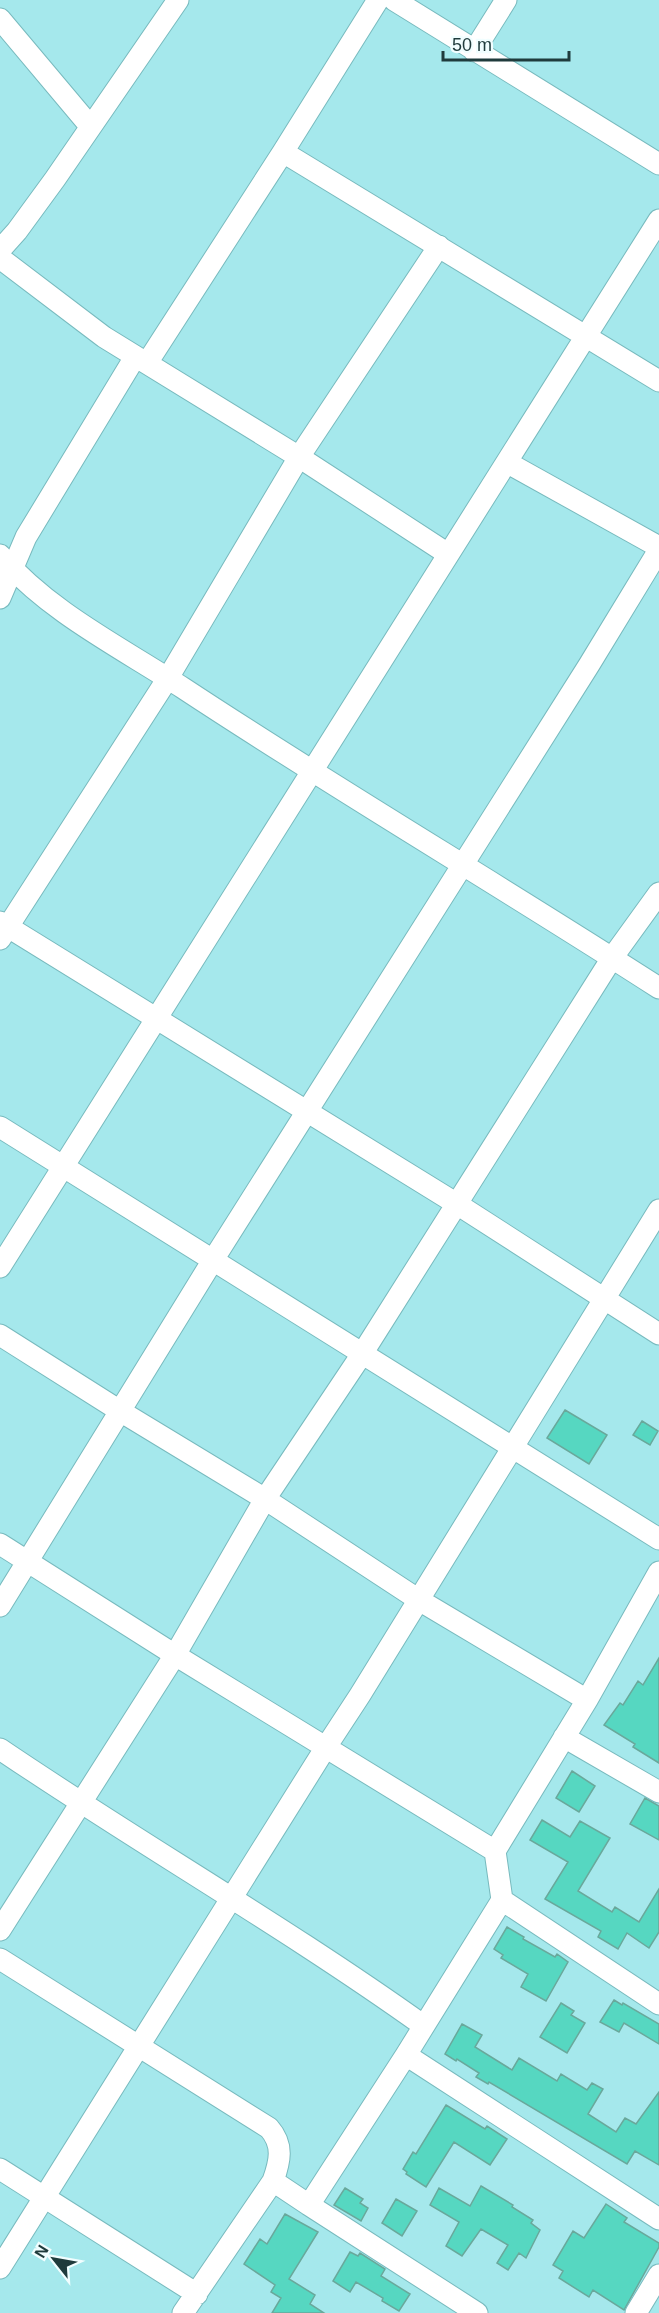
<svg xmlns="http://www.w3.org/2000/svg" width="659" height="2313" font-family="Helvetica,sans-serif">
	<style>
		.building { fill: #56d7c1; stroke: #69a89b; stroke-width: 1.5 }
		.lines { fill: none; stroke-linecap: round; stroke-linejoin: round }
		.minor-casing { stroke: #78babe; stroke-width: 23 }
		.minor { stroke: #fff; stroke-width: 21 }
	</style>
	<rect width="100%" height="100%" fill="#a5e8ec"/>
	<path class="building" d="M565 1410 607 1435 589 1464 547 1438Z
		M642 1421 658 1431 650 1445 633 1435Z
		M659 1658V1763L633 1747 635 1744 604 1725 620 1703 623 1705 638 1681 643 1685Z
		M572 1771 595 1786 579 1812 556 1798Z
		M645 1798 659 1806V1840L630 1824Z
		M542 1820 570 1837 580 1821 610 1838 578 1891 612 1912 615 1907 639 1922 659 1889V1932L649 1948 627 1933 618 1949 598 1937 601 1931 545 1899 568 1862 530 1840Z
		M507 1927 524 1937 523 1939 555 1957 557 1954 568 1962 546 2001 521 1987 528 1974 501 1958 503 1955 494 1949Z
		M614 2000 622 2005 623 2003 659 2024V2044L624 2023 619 2032 600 2022Z
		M561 2003 574 2011 571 2015 585 2023 567 2053 540 2037Z
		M462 2024 482 2035 475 2047 512 2070 519 2058 557 2081 561 2074 587 2090 592 2083 603 2089 588 2114 616 2132 625 2118 636 2124 659 2092V2165L635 2151 627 2164 489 2082 488 2084 476 2077 479 2073 457 2059 456 2061 445 2054Z
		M446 2105 485 2129 487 2126 507 2139 490 2165 454 2142 426 2187 406 2174 407 2172 403 2169 413 2152 416 2154Z
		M481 2186 513 2205 512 2207 533 2220 531 2223 540 2230 526 2258 519 2253 508 2270 497 2263 508 2245 481 2229 462 2256 446 2246 459 2222 430 2205 439 2188 470 2206Z
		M345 2188 363 2199 360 2203 368 2208 361 2221 334 2205Z
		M396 2199 417 2211 402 2236 382 2223Z
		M606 2204 627 2218 624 2222 659 2243V2247L624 2310 593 2290 589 2297 559 2278 563 2271 553 2265 573 2231 584 2238Z
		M285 2214 318 2232 289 2279 315 2295 310 2304 324 2313H272L281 2298 271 2292 275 2285 244 2264 260 2239 267 2244Z
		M350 2252 358 2256 360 2253 385 2269 381 2276 410 2294 399 2311 382 2301 383 2298 356 2282 350 2292 333 2281Z"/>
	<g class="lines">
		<g class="minor-casing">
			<path id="minor" d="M394 0 659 164
				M0 19 90 126
				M474 51 506 0
				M283 152 659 381
				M0 250 17 231 55 179 178 0
				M0 258 104 337 299 457 448 554
				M147 363 283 152 378 0
				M508 463 659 547
				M0 555C49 612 120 647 183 688 339 791 501 886 659 988
				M0 598 26 537 135 357
				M0 922 457 1204 659 1334
				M0 939 168 678 299 457 439 246
				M0 1127 659 1539
				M0 1267 659 220
				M0 1335 120 1411 265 1499 419 1600 587 1700
				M0 1544 175 1655 495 1851
				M0 1606 213 1260 589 665 659 550
				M564 1737 659 1792
				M0 1749C140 1844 287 1928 424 2026
				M502 1900 659 2004
				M0 1930 175 1655 265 1499 362 1354 612 958 659 893
				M0 1959 269 2128C284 2145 280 2161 273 2181
				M406 2055 659 2219
				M0 2169 197 2294
				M0 2268 326 1747 360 1695 659 1210
				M183 2313 273 2181 309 2205
				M477 2313 309 2205 406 2055 502 1900 495 1851 587 1700 659 1572
				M636 2313 659 2275"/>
		</g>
		<use href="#minor" class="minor"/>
	</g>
	<g transform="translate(54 2259) rotate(301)" stroke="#f1feff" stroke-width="4.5" paint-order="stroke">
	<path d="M0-4.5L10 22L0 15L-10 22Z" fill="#1f3b3c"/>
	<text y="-9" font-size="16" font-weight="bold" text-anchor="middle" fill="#1f3b3c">N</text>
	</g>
	<path d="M443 51v9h126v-9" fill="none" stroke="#1f3b3c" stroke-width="3"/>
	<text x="452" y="51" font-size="18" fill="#1f3b3c" stroke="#f1feff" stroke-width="4.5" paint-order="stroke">50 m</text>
</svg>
